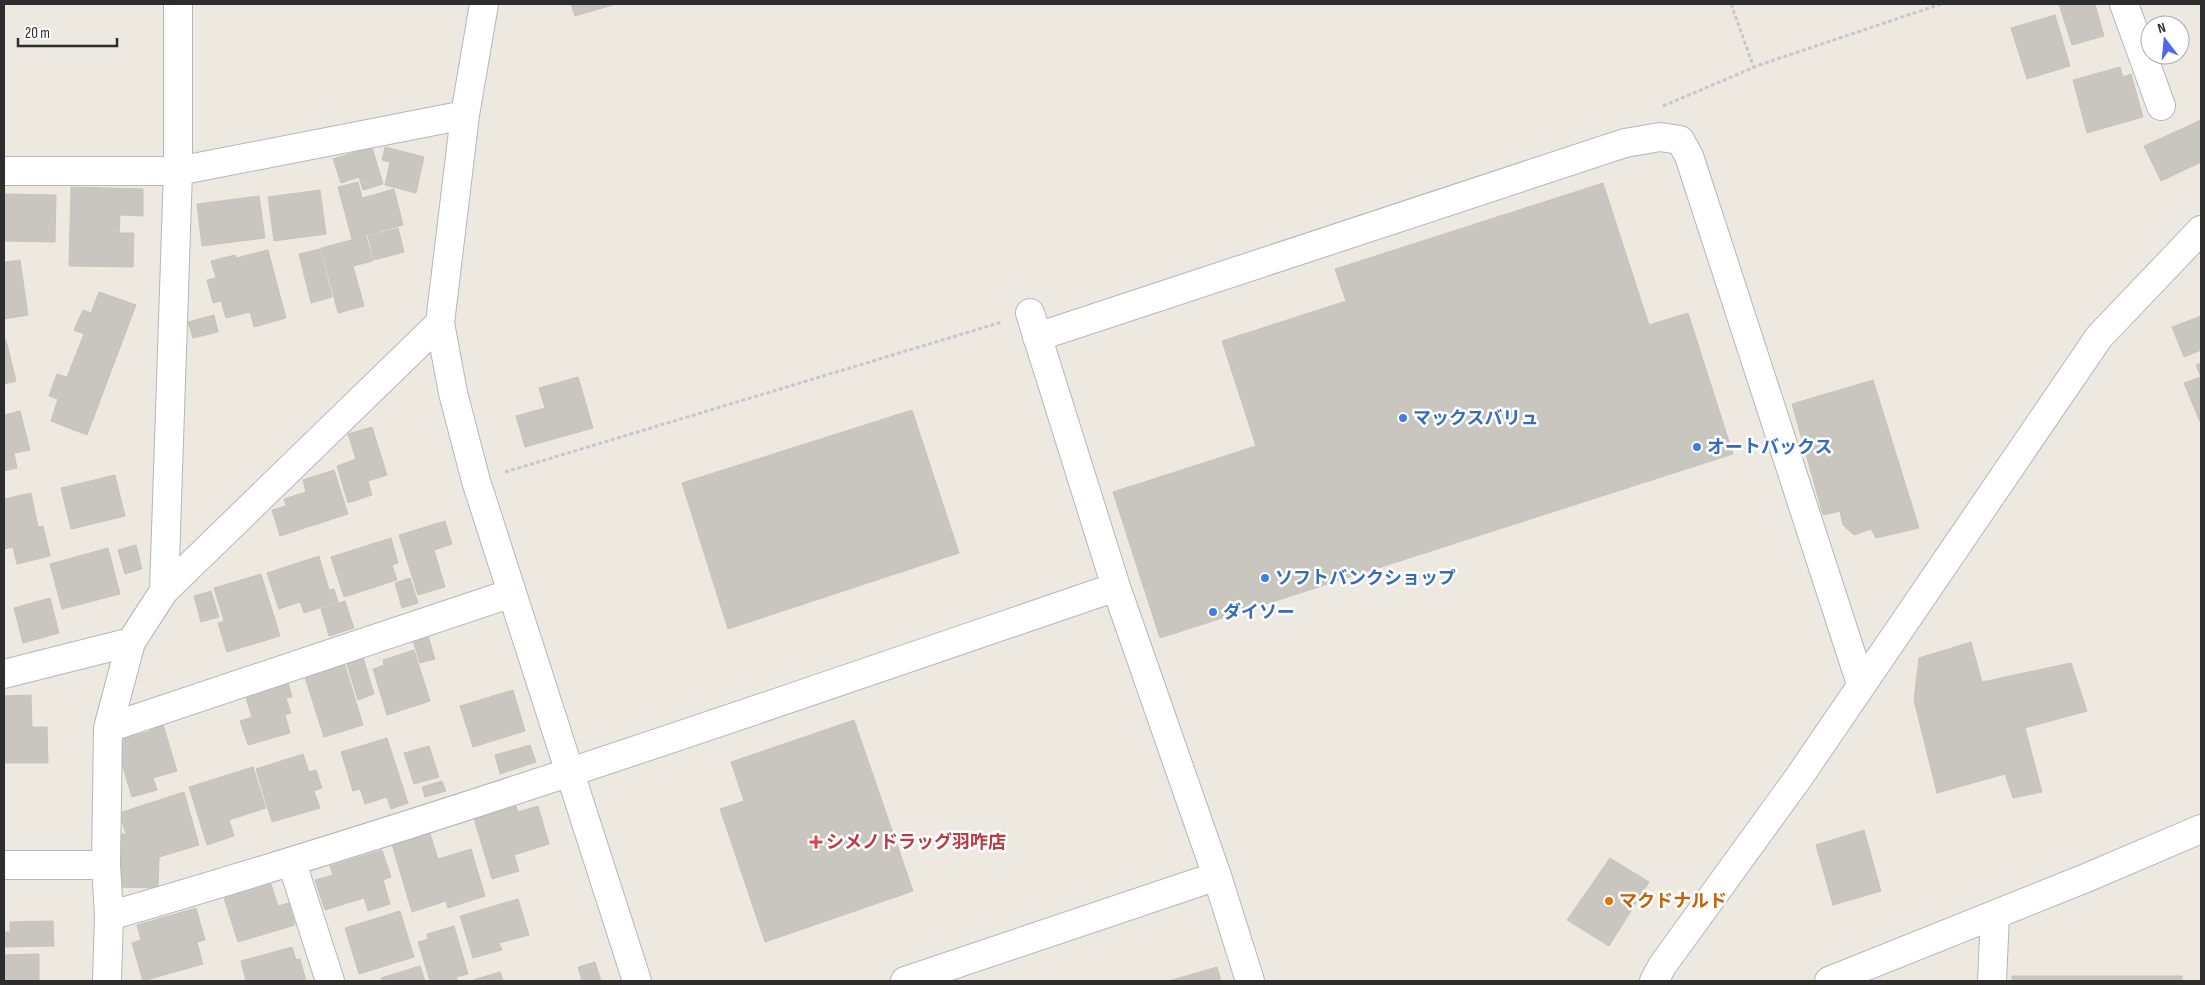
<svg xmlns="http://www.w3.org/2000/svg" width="2205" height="985" font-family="'Sofia Sans Condensed','Noto Sans JP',sans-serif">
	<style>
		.building { fill: #c9c6bf; stroke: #c9c4ba }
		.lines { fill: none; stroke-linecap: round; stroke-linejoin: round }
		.minor-casing { stroke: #b4b6bf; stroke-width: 30 }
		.path { stroke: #c8c8c8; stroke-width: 3; stroke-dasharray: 4 2.5; stroke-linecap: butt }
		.minor { stroke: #fff; stroke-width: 28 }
		.shop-dot { fill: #3f7fe0; stroke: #fff; stroke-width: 2 }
		.health-dot { fill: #e0444e; stroke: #fff; stroke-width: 2 }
		.food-dot { fill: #e8710a; stroke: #fff; stroke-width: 2 }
		.labels { text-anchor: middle; stroke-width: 5; stroke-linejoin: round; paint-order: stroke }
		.shop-label { font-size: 18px; font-weight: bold; fill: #366cbe; stroke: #fff; text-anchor: start }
		.health-label { font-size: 18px; font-weight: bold; fill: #be3a42; stroke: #fff; text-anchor: start }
		.food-label { font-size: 18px; font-weight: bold; fill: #c56008; stroke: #fff; text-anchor: start }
	</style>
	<rect width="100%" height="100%" fill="#ede8e0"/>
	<path class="building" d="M571 4H616L575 16Z
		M2059 4H2095L2104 36 2072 45Z
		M2055 15 2070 66 2027 79 2011 28Z
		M2120 67 2123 77 2131 74 2143 117 2087 133 2073 80Z
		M2201 120V162L2161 181 2144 146Z
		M372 147 383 184 363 190 359 177 341 183 333 159Z
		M385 147 424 157 416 193 385 185 390 162 382 160Z
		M358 182 362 198 394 189 403 225 352 239 338 187Z
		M1603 183 1649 325 1688 313 1733 454 1160 638 1113 492 1256 446 1222 341 1346 301 1335 269Z
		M71 187 143 189V216L120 215 119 233H134L133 267 69 266Z
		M320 190 326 234 274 241 268 197Z
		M4 194 56 195 55 242 4 241Z
		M259 196 265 238 202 246 197 204Z
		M398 228 404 252 374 260 368 236Z
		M366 236 373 261 353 266 364 306 338 313 321 248Z
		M320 249 332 297 311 303 299 254Z
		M268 250 286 318 254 327 250 312 226 318 221 301 213 303 207 280 216 278 211 261 235 255 236 258Z
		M20 260 28 315 4 319V262Z
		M99 292 136 305 87 435 51 421 58 399 49 396 57 374 67 377 84 334 74 330 83 310 91 313Z
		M214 315 218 332 193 338 188 322Z
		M2201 316V350L2184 357 2172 327Z
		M6 340 16 381 4 384V341Z
		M2201 363V424L2184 383 2201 377 2196 365Z
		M578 377 593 428 525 447 516 416 545 408 539 388Z
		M1873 380 1919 528 1876 538 1871 529 1854 535 1843 525 1840 511 1823 515 1792 404Z
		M912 410 959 553 728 629 682 483Z
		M20 411 30 450 14 453 17 468 4 471V415Z
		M372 427 387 475 368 481 372 495 348 503 337 466 356 459 348 434Z
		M334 470 348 514 280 536 272 510 286 506 284 499 306 492 303 480Z
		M115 475 125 516 71 529 61 488Z
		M31 493 38 527 43 526 50 556 17 564 13 547 4 549V499Z
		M445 521 452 544 434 550 445 587 418 595 399 535Z
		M391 538 398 563 392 565 397 580 344 597 331 557Z
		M136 545 142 569 125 574 118 550Z
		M108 548 120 594 62 609 50 564Z
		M319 556 329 590 334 589 338 602 304 613 300 602 279 609 267 573Z
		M261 574 280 636 227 652 218 623 224 621 214 588Z
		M410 578 418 603 402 608 395 583Z
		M211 591 219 617 201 622 194 596Z
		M50 598 59 633 23 643 14 608Z
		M345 601 354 628 329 636 321 609Z
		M425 626 435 659 420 663 410 631Z
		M1971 642 1982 682 2071 663 2087 711 2025 728 2042 792 2013 798 2005 774 1937 793 1914 700 1919 658Z
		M414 650 430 701 387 715 373 669 384 665 383 660Z
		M362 654 374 694 358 700 345 658Z
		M343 659 363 725 324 737 303 671Z
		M287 679 292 697 286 698 291 713 285 715 290 733 248 745 240 721 252 717 244 692Z
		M513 690 525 731 473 747 460 706Z
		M31 695 32 727H47L48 763H4V696Z
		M854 720 913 891 765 942 720 809 744 801 731 762Z
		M162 721 177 771 153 778 157 790 132 797 115 741 151 731 149 724Z
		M387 738 408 803 391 809 387 797 365 804 360 789 353 791 341 752Z
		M530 745 536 762 500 774 495 755Z
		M429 746 439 777 414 784 404 753Z
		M303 754 309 772 316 770 322 788 314 791 320 808 272 822 256 769Z
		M253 767 266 808 229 820 234 836 207 845 189 787Z
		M442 781 446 791 425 797 422 787Z
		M184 792 199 845 159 857 158 888 114 887V834H126L119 813Z
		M516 806 518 812 538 806 549 844 514 855 519 871 492 879 473 815 490 810 491 813Z
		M429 830 438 859 471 849 485 896 448 908 446 901 412 912 391 841Z
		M1864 830 1881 891 1833 905 1816 845Z
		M382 850 391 877 383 880 390 904 368 911 364 898 325 910 315 880 333 875 330 866Z
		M1610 858 1649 882 1609 946 1567 920Z
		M271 884 278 906 289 903 295 925 238 942 224 898Z
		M518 899 529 935 499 943 502 950 473 958 460 916Z
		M196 908 205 940 197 942 203 964 143 981 132 943 141 940 137 925Z
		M400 911 414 957 359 974 345 928Z
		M53 921 54 946 4 947V932H10V922Z
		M454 926 468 974 456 977 458 981H430L418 942 428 939 427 934Z
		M292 947 296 960 300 959 306 981H246L241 961Z
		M39 954V981H4V955Z
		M595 962 601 981H582L578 967Z
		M420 966 425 981H382L381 978Z
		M1217 967 1221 981H1169Z
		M500 972 503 981H474L473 980Z
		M2012 976H2182V981H2012Z"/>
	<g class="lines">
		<g class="minor-casing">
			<path id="minor" d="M484 4 465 115 440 323 453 393 476 481 637 981
				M2124 4 2161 106
				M4 171H178L465 115
				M1030 313 1116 587 1217 876 1250 981
				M1037 337 1625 143 1660 137 1680 140 1689 156 1861 684
				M164 591 178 171V4
				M4 674 131 642 164 591 440 323
				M108 728 512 593
				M292 863 330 981
				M4 865H106
				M109 916C448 818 782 701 1116 587
				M107 981 109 916 106 865 108 728 131 642
				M905 981 1217 876
				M1654 981 1662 966 1799 777 2099 337 2201 230
				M1829 981 2086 878 2201 829
				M1992 981 1995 915"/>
		</g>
		<path class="path" d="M1731 4 1754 68
			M1663 106 1762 64 1941 4
			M505 472 1002 322"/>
		<use href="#minor" class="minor"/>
	</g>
	<g class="shop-dot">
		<circle cx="1403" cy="418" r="5"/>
		<circle cx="1697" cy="447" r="5"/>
		<circle cx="1265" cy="578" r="5"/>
		<circle cx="1213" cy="612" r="5"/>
	</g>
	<path class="health-dot" d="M813.5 834.5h5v5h5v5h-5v5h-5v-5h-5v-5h5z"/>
	<circle class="food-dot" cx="1609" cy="901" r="5"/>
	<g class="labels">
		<g class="shop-label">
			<text x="1413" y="424">マックスバリュ</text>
			<text x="1707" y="453">オートバックス</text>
			<text x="1275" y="584">ソフトバンクショップ</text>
			<text x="1223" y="618">ダイソー</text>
		</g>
		<g class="health-label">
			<text x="826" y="848">シメノドラッグ羽咋店</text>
		</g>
		<g class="food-label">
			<text x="1619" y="907">マクドナルド</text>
		</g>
	</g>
	<rect width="2205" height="985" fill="none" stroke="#2d2d2d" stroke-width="10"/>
	<g transform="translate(2165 40) rotate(344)"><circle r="24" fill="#ffffff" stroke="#ababab"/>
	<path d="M0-4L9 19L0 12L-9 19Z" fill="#4e67ed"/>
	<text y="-8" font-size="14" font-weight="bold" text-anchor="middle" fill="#2d2d2d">N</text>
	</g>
	<path d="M18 38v8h99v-8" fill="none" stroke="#2d2d2d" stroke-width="2.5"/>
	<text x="25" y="38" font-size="15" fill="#2d2d2d" stroke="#ffffff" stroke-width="4" paint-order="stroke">20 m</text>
</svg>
